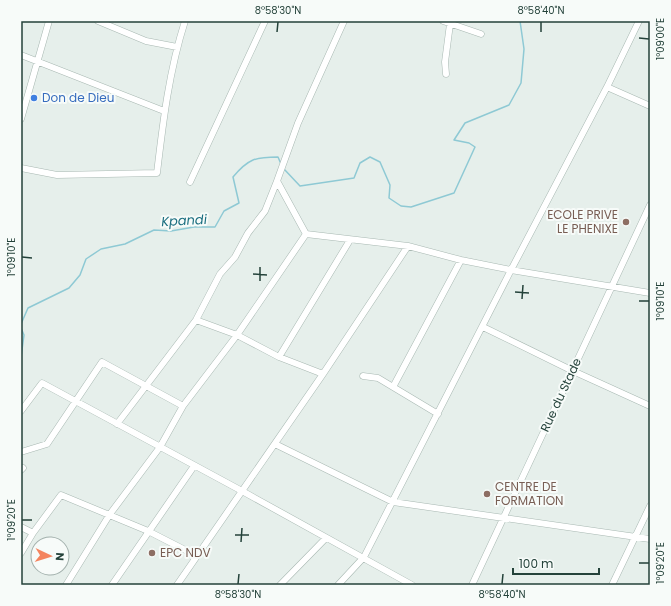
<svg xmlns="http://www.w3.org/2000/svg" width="671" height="606" font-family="Poppins,sans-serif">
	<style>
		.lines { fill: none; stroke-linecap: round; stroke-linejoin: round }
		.stream { stroke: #8ec9d4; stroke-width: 1.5 }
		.minor-casing { stroke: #a8b8b2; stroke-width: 7 }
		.minor { stroke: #fff; stroke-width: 6 }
		.ticks { fill: none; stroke: #24423a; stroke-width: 1.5 }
		.shop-dot { fill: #3f7fe0; stroke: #f7fbf9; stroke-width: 1.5 }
		.education-dot { fill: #8d6e63; stroke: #f7fbf9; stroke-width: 1.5 }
		.labels { text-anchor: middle; stroke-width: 4; stroke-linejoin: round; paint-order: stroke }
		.shop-label { font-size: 12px; fill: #366cbe; stroke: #f7fbf9; text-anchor: start }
		.education-label { font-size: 12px; fill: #785e54; stroke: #f7fbf9; text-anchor: start }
		.street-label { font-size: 12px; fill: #24423a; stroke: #f7fbf9 }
		.water-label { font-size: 13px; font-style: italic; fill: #1c6f80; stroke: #f7fbf9 }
		.neatline { fill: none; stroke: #24423a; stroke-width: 1.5 }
		.ticks-label { font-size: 10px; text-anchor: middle; fill: #24423a }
	</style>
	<rect width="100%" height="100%" fill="#e6efeb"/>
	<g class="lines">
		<path class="stream" d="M284 169 300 186 354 178 360 163 370 157 380 162 390 185 389 198 401 206 411 207 454 193 475 147 469 143 454 140 465 123 509 105 521 83 524 49 520 21
			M21 324 28 308 69 288 80 275 86 259 101 249 125 244 154 230 171 231 194 227H215L224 211 239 203 233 177C248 159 255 157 278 157L281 164
			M21 328 24 335 21 357"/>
		<g class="minor-casing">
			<path id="minor" d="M98 21 146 41 177 47
				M443 21 481 34
				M21 55 164 111
				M446 74 445 62 450 24
				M607 87 639 21
				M21 119 49 21
				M21 168 57 175 157 173C163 122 169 71 185 21
				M190 182 265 21
				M306 234 408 246 461 260 511 270 650 293
				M306 234 277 181 298 123 344 21
				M408 246 323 374 242 491 412 585
				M196 320 237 335 279 357 323 374
				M483 327 573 371 650 406
				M279 357 350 240
				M363 376 378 378 438 414
				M393 387 461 260
				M21 411 42 383 242 491 177 585
				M117 424 196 320 220 274 235 257 248 233 265 211 277 181
				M275 444 393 502 650 539
				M21 452 47 444 102 362 183 406
				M21 470 23 468
				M21 527 33 533
				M21 553 33 533 61 495 148 531 197 556
				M66 585 110 514 160 447 183 406 237 335 306 234
				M112 585 194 466
				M280 585 326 538
				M338 585 364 557 511 270 607 87 650 106
				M472 585 650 205
				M612 585 650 506"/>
		</g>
		<use href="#minor" class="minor"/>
	</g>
	<path class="ticks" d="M277 32 278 22M541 32V22M639 38 649 39M22 257 32 258M253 274 267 275M260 281V267M515 292 529 293M522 299 523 285M639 301H649M22 520H32M235 535H249M241 542 242 528M639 563H649M238 584 239 574M502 584 503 574"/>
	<circle class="shop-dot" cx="34" cy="98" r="4"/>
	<g class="education-dot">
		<circle cx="626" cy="222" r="4"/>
		<circle cx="487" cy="494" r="4"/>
		<circle cx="152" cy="553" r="4"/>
	</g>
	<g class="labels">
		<g class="shop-label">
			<text x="42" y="102">Don de Dieu</text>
		</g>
		<g class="education-label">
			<text x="618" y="219" text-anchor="end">ECOLE PRIVE<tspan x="618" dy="14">LE PHENIXE</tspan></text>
			<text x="495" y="491">CENTRE DE<tspan x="495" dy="14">FORMATION</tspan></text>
			<text x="160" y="557">EPC NDV</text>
		</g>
		<g class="street-label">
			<text transform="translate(561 395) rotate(-65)" y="4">Rue du Stade</text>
		</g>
		<g class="water-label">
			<text transform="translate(184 220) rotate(-3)" y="5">Kpandi</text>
		</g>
	</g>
	<rect width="671" height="606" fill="none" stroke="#f7fbf9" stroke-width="44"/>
	<g transform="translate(50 556) rotate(94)"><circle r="19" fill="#f7fbf9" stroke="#a3b1ad"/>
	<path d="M0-3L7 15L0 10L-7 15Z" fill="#f4845f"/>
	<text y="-6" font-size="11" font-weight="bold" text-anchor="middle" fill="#24423a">N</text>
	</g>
	<path d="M513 568v6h86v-6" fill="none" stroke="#24423a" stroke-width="2"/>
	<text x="519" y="568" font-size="12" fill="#24423a" stroke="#f7fbf9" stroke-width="3" paint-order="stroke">100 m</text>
	<rect x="22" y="22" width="627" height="562" class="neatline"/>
	<g class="ticks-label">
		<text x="278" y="14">8°58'30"N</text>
		<text x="541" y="14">8°58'40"N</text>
		<text transform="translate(660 39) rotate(-90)" y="4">1°09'00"E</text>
		<text transform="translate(11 257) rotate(-90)" y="4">1°09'10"E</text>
		<text transform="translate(660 301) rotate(-90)" y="4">1°09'10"E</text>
		<text transform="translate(11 520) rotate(-90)" y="4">1°09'20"E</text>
		<text transform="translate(660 563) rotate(-90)" y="4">1°09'20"E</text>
		<text x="238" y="598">8°58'30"N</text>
		<text x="502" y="598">8°58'40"N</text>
	</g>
</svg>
